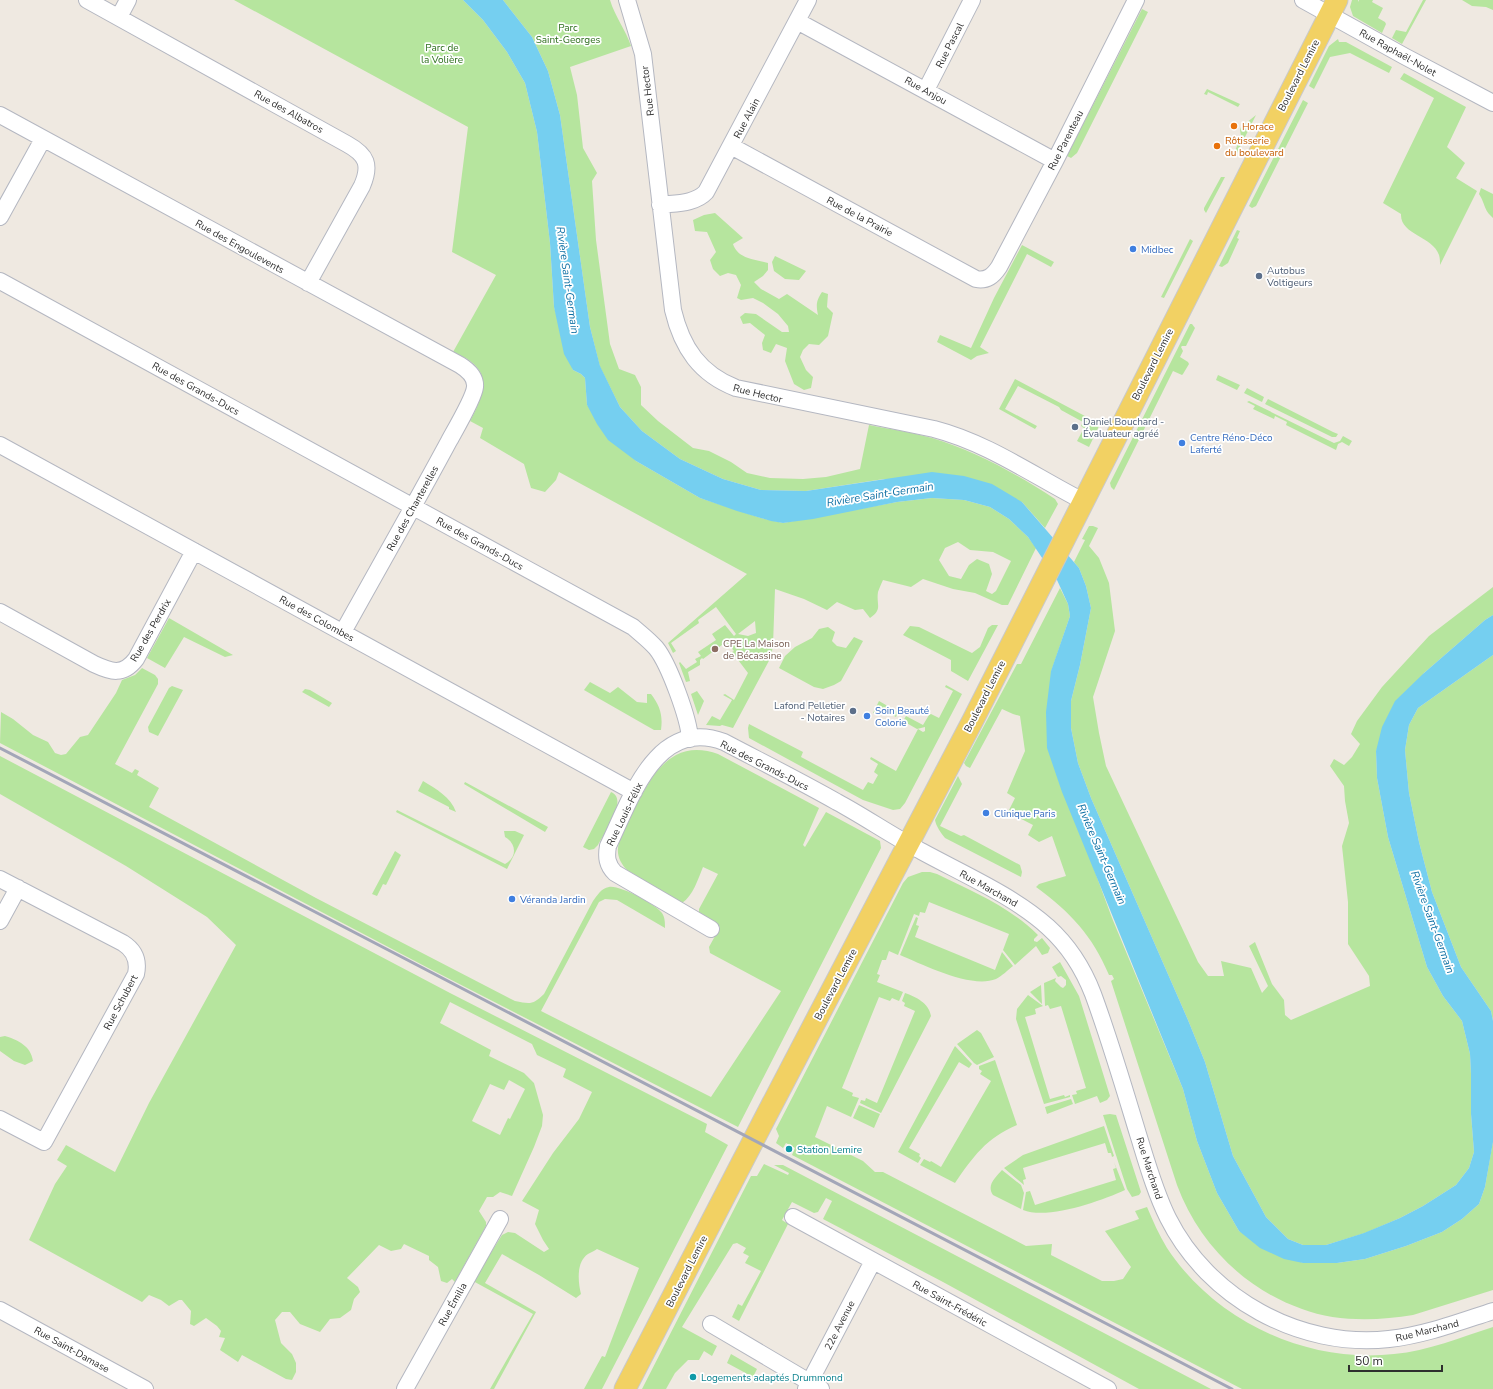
<svg xmlns="http://www.w3.org/2000/svg" width="1493" height="1389" font-family="'Nunito Sans',sans-serif">
	<style>
		.green { fill: #b6e59e; fill-rule: evenodd }
		.water { fill: #75cff0 }
		.lines { fill: none; stroke-linecap: round; stroke-linejoin: round }
		.minor-casing { stroke: #b4b7c1; stroke-width: 18 }
		.major-casing { stroke: #c9c9c9; stroke-width: 23 }
		.minor { stroke: #fff; stroke-width: 16 }
		.major { stroke: #f2d163; stroke-width: 21 }
		.rail { stroke: #a3a6b8; stroke-width: 3 }
		.food-dot { fill: #e8710a; stroke: #fff; stroke-width: 1.5 }
		.shop-dot { fill: #3f7fe0; stroke: #fff; stroke-width: 1.5 }
		.service-dot { fill: #5c6f8a; stroke: #fff; stroke-width: 1.5 }
		.education-dot { fill: #8d6e63; stroke: #fff; stroke-width: 1.5 }
		.culture-dot { fill: #0f9aa8; stroke: #fff; stroke-width: 1.5 }
		.labels { text-anchor: middle; stroke-width: 3.5; stroke-linejoin: round; paint-order: stroke }
		.park-label { font-size: 10px; fill: #2c6e1b; stroke: #fff }
		.street-label { font-size: 10px; fill: #2e2e2e; stroke: #fff }
		.food-label { font-size: 10px; fill: #c56008; stroke: #fff; text-anchor: start }
		.shop-label { font-size: 10px; fill: #366cbe; stroke: #fff; text-anchor: start }
		.service-label { font-size: 10px; fill: #4e5e75; stroke: #fff; text-anchor: start }
		.education-label { font-size: 10px; fill: #785e54; stroke: #fff; text-anchor: start }
		.culture-label { font-size: 10px; fill: #0d838f; stroke: #fff; text-anchor: start }
		.water-label { font-size: 11px; font-style: italic; fill: #0d6fa3; stroke: #fff }
	</style>
	<rect width="100%" height="100%" fill="#efe9e1"/>
	<path class="green" d="M234 0H463L483 20 507 52 525 83 537 132 550 243 554 307 573 370 581 374 585 378 587 405 636 461 700 498 761 518 783 523 897 502 932 498 964 500 990 507 1009 519 1028 537 1036 548 1008 605H1002L975 593 953 589 923 579 911 587 883 580C881 584 879 589 878 592 876 605 883 609 870 618L863 609 855 610 837 602 827 610 804 599 775 589 773 645 771 657 733 728 722 725 720 726 706 725 712 716 720 720 732 700 723 695 725 694 734 700 748 673 732 652 734 651 726 642 703 659 702 658 700 660V665L688 672 690 681 686 682 679 663 680 662 686 669 697 662 695 659 701 656 698 652 716 640 712 634 725 625 734 636 736 634 716 607 698 620 699 623 671 643 676 651 673 653 668 643 747 574 559 472 556 480 545 492 531 488 524 464 480 438 483 428 470 421C480 402 493 377 470 361 465 357 459 355 453 352L496 275 452 252 468 127ZM958 542 970 550 993 552 1011 561 996 591 992 594 986 591 992 574 989 564 977 559 969 565 961 579 949 576 939 560 945 548ZM755 621 756 633 748 636 738 634Z
		M503 0H610C615 17 626 30 631 46L570 67 577 95 583 148 597 173 592 181 596 240 610 344 619 369 635 375 641 387V405L658 421 693 448 709 451 731 462 747 473 770 478 803 479 826 477 860 469 869 425C889 429 911 432 932 438 975 451 1017 474 1055 499L1058 504 1045 528 1022 502 884 479 806 491 761 490 723 479 680 459 642 431 620 407 600 367 590 327 560 115 548 71 532 37Z
		M1352 0H1358V2L1359 0H1373L1372 2 1383 8 1378 18 1385 22 1386 24 1382 33 1353 16 1350 7Z
		M1423 0H1426L1402 44 1392 38 1396 30 1406 32Z
		M1462 0H1493V10L1486 7 1472 6Z
		M1142 9 1148 12 1077 153 1071 158 1067 156Z
		M1338 39 1339 42H1346L1392 67 1389 73 1350 53 1330 57 1314 89 1309 86 1329 46Z
		M1404 73 1466 107 1447 147 1465 163 1456 178 1477 191 1440 265C1440 262 1440 258 1439 255 1433 236 1400 235 1401 214L1383 203 1434 98 1400 79Z
		M1207 89 1240 104 1238 107 1208 92 1207 95 1204 94Z
		M1303 100 1308 103 1256 206 1252 208 1249 206Z
		M1256 115 1236 155 1235 156V151L1241 136 1240 130 1241 127Z
		M1221 177H1225L1206 213 1204 210V208Z
		M1481 188 1493 194V218C1483 209 1486 205 1479 194Z
		M715 213 743 238 733 244C738 259 754 259 768 263V270L763 276 754 282 761 289 779 299 787 294 818 315C816 305 816 301 822 292L828 294 827 307 833 313 828 336 819 345 809 344 803 350 800 357 806 370 813 377 811 388 804 390 794 384 785 361 787 348 776 344 771 353 763 350 762 343 765 335 750 323 743 324 740 317 745 313 756 314 782 332H789L788 326 778 314 763 303 753 298 741 300 737 298 741 285 736 275 728 273 720 276 713 269 710 260 716 252 707 232 695 231 693 220 704 215Z
		M1237 230 1240 231 1237 238 1239 239 1228 263 1222 267 1219 266Z
		M1190 239 1193 241 1164 298 1161 297Z
		M1022 245 1054 262 1051 267 1027 254 980 347 989 353 977 356 971 360 937 342 940 335 971 348 994 298Z
		M775 256 806 271 799 280 785 279 774 271 772 262Z
		M1190 324H1192L1195 328 1186 346H1182L1181 347 1183 351 1180 357 1188 362 1189 364 1183 374 1182 375 1173 371 1114 490 1111 487 1110 483Z
		M1218 375 1240 385 1237 390 1216 380Z
		M1015 379 1100 424 1089 447 1077 441 1084 428 1081 426 1083 422 1061 410 1059 407 1018 386 1005 409 1037 426 1035 429 999 409Z
		M1247 388 1264 397 1262 402 1244 393Z
		M1268 399 1333 432 1338 434 1336 437H1332L1265 404Z
		M1249 401 1334 443 1340 441 1343 436 1352 441 1349 446 1342 442 1338 444 1336 450 1286 425 1287 422 1275 416 1274 419 1253 409 1255 406 1247 402Z
		M1089 526H1093L1098 528 1089 546 1099 558 1109 583 1115 631 1093 697 1099 733 1106 766 1198 962 1208 976H1224L1221 961 1251 968 1262 993 1268 986 1249 946 1255 942 1272 984 1284 1000 1285 1015 1291 1020 1370 986 1369 976 1348 944V902L1342 846 1349 823 1345 801 1344 786 1330 766 1334 759 1344 765 1352 757 1360 744 1351 734 1357 721 1382 687 1429 636 1493 587V615L1485 620 1424 673 1376 751 1377 778 1388 837 1427 967 1443 996 1462 1021 1470 1054 1471 1074V1114L1474 1152 1469 1168 1456 1185 1423 1206 1400 1218 1365 1233 1326 1245H1303L1288 1239 1266 1217 1233 1156 1205 1062 1188 1020 1091 798 1078 763 1071 728V701L1080 665 1091 608 1086 586 1079 568 1074 562 1085 540 1082 539Z
		M1060 588 1068 604 1070 616 1051 672 1091 861 1112 918 1183 1089 1197 1141 1217 1193 1239 1231 1303 1263H1337L1365 1259 1406 1246 1442 1232 1462 1219 1479 1204 1485 1187 1493 1141V1290L1413 1315C1377 1321 1336 1322 1302 1309 1244 1289 1198 1242 1177 1185L1111 981 1114 979 1112 975H1109C1092 935 1071 913 1036 887L1039 884 1066 876 1052 836 1039 842 1028 835 1033 825 1008 812 1015 798 1007 793 1025 751 1020 716 1013 714 1002 709 970 768 966 766 964 763 1017 664H1021Z
		M169 618 233 655 225 657 184 637 165 668 147 658Z
		M992 625H998L968 681 951 671V660L903 635 910 626 919 627 972 653 980 647 988 628Z
		M828 627 835 632 832 641 837 646 846 648 854 637 863 641 841 681 834 685 823 689 814 687 779 668 785 656 795 647 812 638 819 629Z
		M1493 655V1021L1491 1011 1461 967 1432 892 1419 842 1409 793 1405 750 1409 725 1418 708Z
		M142 668 155 675 158 679V684L115 764 132 773 135 769 139 771 137 775 159 788 149 807 316 898 515 1001C530 1004 533 1005 544 994L593 901C597 896 601 888 609 887 620 885 655 904 662 913 665 918 665 922 665 928L617 900 605 899 599 902 541 1011 711 1097 781 991 710 953 709 947 720 927 699 913V909L718 874 703 867C698 879 693 896 682 903L677 901 627 870C621 864 617 856 618 848 619 835 648 781 657 771 662 765 669 759 676 755 689 748 704 749 718 754L819 808 803 845 805 847 826 812 880 841 881 848 738 1127 432 970 0 743 1 712 13 719 33 735 48 742 55 753 61 755 66 754 80 737 88 735 116 693 122 680 135 675Z
		M590 682 610 693 618 687 637 702 647 703V694H651C660 706 663 715 661 730H654L584 690Z
		M946 685 962 694 905 803 900 809 893 810 863 800 749 738 748 728 749 724 803 752 801 757 863 790 868 782 873 784 878 775 874 772 878 764 870 759 871 757 896 771 918 729 923 732 925 731V727L917 729 903 721 906 716 923 725 929 715 931 714 939 718 953 691 945 687Z
		M172 686 183 690 158 736 149 732 148 727 169 688Z
		M305 689 310 690 332 703 329 707 302 692Z
		M697 691 704 701 698 715 691 694Z
		M879 701 898 712 896 717 881 709 877 715 873 713Z
		M0 756 450 993 707 1124 705 1132 728 1145 602 1389H584L602 1356 605 1357 639 1268 597 1249C595 1251 591 1252 588 1254 576 1262 578 1282 581 1294L576 1298 539 1275 502 1254 485 1283 536 1312 494 1389H490L533 1314 473 1281 502 1235 508 1232 515 1233 544 1252 549 1249 543 1240 535 1224 539 1210 522 1201 553 1153 579 1119 592 1092 563 1077 566 1069 537 1055 532 1044 450 1002 440 1023 491 1050 489 1056 524 1073 534 1083 543 1115 542 1126 534 1147 512 1196 500 1192 493 1197H487L479 1211 486 1222V1226L455 1282 452 1279 447 1283 441 1281 438 1267 429 1260V1256L404 1244 401 1249 391 1251 379 1245 347 1278 358 1287 360 1292 354 1299 351 1310 340 1318 330 1319 320 1332 300 1324 290 1312H282L275 1320 281 1343 292 1354 296 1363V1372L292 1380 286 1379 242 1355 238 1362 220 1350 225 1338 219 1337 221 1331 217 1326 206 1318 194 1326 190 1324 191 1311 182 1300H179L169 1306 161 1300 149 1295 142 1302 29 1240 55 1184 67 1166 57 1160 66 1145 115 1172 149 1103 236 945 207 917 126 866 0 794ZM509 1080 525 1089 510 1119 508 1118 500 1135 472 1121 490 1084 504 1090Z
		M958 776 962 784 940 826 961 836 964 835 1020 865 1022 872 1021 877 945 838C941 833 936 826 935 820Z
		M423 781C436 789 451 797 456 812L449 809V807L418 791Z
		M465 782 548 827 545 832 464 784Z
		M611 792C629 799 604 834 598 845L594 849 589 850 583 847Z
		M397 810 505 864C518 857 516 843 505 837L504 831H515L524 835 507 869 396 812Z
		M395 851 401 855 386 885 383 884 377 896 372 894Z
		M922 872H930L937 874C972 891 1010 907 1038 935L1034 939V941L1037 942 1042 938 1050 948 1048 953 1042 955 1036 946 1015 965 1003 950 1009 934 929 902 925 913 920 912 919 916 914 914 898 955 889 951 886 960H882L877 974 880 975 877 982 903 992 899 1001 892 998 890 1001 879 997 842 1088 853 1093 852 1096 859 1098 851 1117 827 1106 815 1137 863 1161 875 1172H883L1026 1246 1052 1244 1051 1255 1102 1281H1114L1123 1279 1131 1267 1105 1231 1139 1219 1135 1211 1147 1207C1153 1221 1159 1235 1167 1248 1215 1321 1307 1364 1394 1354 1428 1351 1461 1337 1493 1327V1389H1242L792 1155 795 1148 786 1143 783 1148 776 1143 779 1136 776 1129 903 883 908 877Z
		M916 917 918 918 916 925 919 926 915 937 995 970 1002 952 1013 966C1008 970 1002 976 996 979 971 989 924 965 900 955Z
		M1060 962 1079 996 1110 1096 1107 1100 1100 1103 1097 1096 1075 1104 1072 1095 1077 1094 1076 1091 1086 1088 1061 1006 1050 1009 1048 1005 1045 1006 1044 983 1056 978 1055 981 1061 987 1063 988 1066 985V980L1061 976 1058 977 1052 967Z
		M1041 985 1042 1004 1030 992Z
		M905 993C916 997 929 1003 931 1016L881 1113 860 1103 861 1100 865 1101 866 1098 877 1103 915 1011 904 1006 905 1003 902 1001Z
		M1028 995 1043 1006 1035 1009 1036 1014 1025 1017 1050 1099 1064 1095 1065 1097 1070 1095V1097L1044 1104 1016 1019 1017 1009Z
		M977 1030 981 1033 994 1057 977 1065 974 1063 957 1044Z
		M5 1036C18 1040 31 1046 33 1061L25 1065 14 1061 0 1051V1037Z
		M955 1046 972 1064 969 1068 959 1062 909 1148 920 1154 919 1156 921 1158 918 1163 898 1152Z
		M995 1060 1017 1125C986 1138 973 1157 955 1183L920 1165 924 1159 930 1162 931 1161 941 1167 991 1081 980 1074 982 1071 979 1069V1066Z
		M1071 1099 1073 1104 1047 1114 1045 1107Z
		M859 1105 880 1114 874 1128 853 1118Z
		M1110 1114 1116 1115 1141 1192 1139 1195 1132 1197 1127 1189 1103 1115Z
		M1104 1126 1114 1156 1112 1157 1111 1153H1108L1105 1143 1023 1168 1026 1179 1023 1180 1024 1185 1004 1168 1023 1155Z
		M1114 1162 1125 1190C1101 1201 1048 1220 1023 1210L1026 1192 1030 1191 1035 1205 1116 1180 1113 1169 1116 1168Z
		M764 1164 788 1175 789 1173 774 1165H783L1211 1389H1139L943 1282 823 1219 832 1201 826 1198 818 1212 814 1213 792 1202 782 1220 788 1224 739 1321 732 1317 738 1304 742 1306 761 1271 745 1263 749 1256 743 1253 746 1248 737 1243 733 1244 682 1327 717 1346 712 1356 704 1351 699 1360H688L675 1373 666 1389H642L751 1176H757Z
		M1002 1170 1021 1185 1024 1193 1021 1209 993 1195C986 1185 996 1177 1002 1170Z
		M731 1354 757 1369 753 1377 727 1363Z"/>
	<path class="water" d="M463 0H503L532 37 548 71 560 115 590 327 600 366 620 407 642 431 680 459 723 479 761 490 806 491 932 472 964 476 992 484 1022 502 1079 568 1086 586 1091 608 1080 665 1071 701V728L1078 763 1091 798 1188 1020 1205 1062 1233 1156 1266 1217 1288 1239 1303 1245H1326L1364 1233 1400 1218 1423 1206 1456 1185 1469 1168 1474 1152 1471 1114V1074L1470 1054 1462 1021 1443 996 1427 967 1388 837 1377 778 1376 751 1382 727 1395 701 1424 673 1485 620 1493 615V655L1418 708 1409 725 1405 750 1409 793 1419 842 1432 892 1461 967 1491 1011 1493 1021V1142L1485 1187 1479 1204 1462 1219 1442 1232 1406 1246 1365 1259 1337 1263H1303L1284 1259 1260 1248 1239 1231 1217 1193 1197 1141 1183 1089 1062 792 1047 748 1046 712 1051 671 1070 616 1068 604 1057 580 1028 537 1009 519 990 507 964 500 932 498 897 502 813 519 783 523 771 521 737 511 700 498 636 461 608 440 597 424 587 405 585 378 581 374 573 370 564 354 554 307 550 243 537 132 525 83 507 52 483 20Z"/>
	<g class="lines">
		<g class="minor-casing">
			<path id="minor" d="M87 0 347 144C367 155 371 165 362 186L308 283
				M627 0 643 54 673 310C682 348 700 374 736 388L934 429C988 443 1034 476 1083 501
				M1303 0 1404 56 1493 103
				M119 17 128 0
				M797 21 1055 161
				M926 90 972 0
				M0 115 460 365C468 370 476 377 475 387 474 398 455 430 449 441 414 506 378 569 343 632
				M731 146 976 279C987 281 993 276 999 267L1055 161 1136 0
				M660 205C675 203 695 204 706 192L808 0
				M0 217 43 139
				M0 281 633 627C641 634 649 640 656 648 669 664 689 719 690 739
				M0 445 634 792
				M0 612 94 664C111 672 123 676 136 659L194 551
				M0 879 123 943C134 950 139 960 136 974L44 1142 0 1119
				M0 921 18 888
				M711 929 615 873C607 865 606 857 608 846 631 799 656 717 724 742 762 762 800 781 837 802 865 817 892 836 921 851 961 873 1014 896 1048 927 1069 946 1083 968 1093 994 1110 1040 1124 1088 1138 1134 1147 1163 1155 1192 1168 1218 1208 1298 1300 1349 1389 1339 1425 1335 1459 1322 1493 1311
				M793 1217 1108 1389
				M0 1310 145 1389
				M711 1324 821 1389
				M405 1389 500 1219
				M806 1389 873 1261"/>
		</g>
		<g class="major-casing">
			<path id="major" d="M625 1389 765 1118 973 720 1337 0"/>
		</g>
		<use href="#minor" class="minor"/>
		<use href="#major" class="major"/>
		<path class="rail" d="M0 748 1232 1389"/>
	</g>
	<g class="food-dot">
		<circle cx="1234" cy="126" r="4"/>
		<circle cx="1217" cy="146" r="4"/>
	</g>
	<g class="shop-dot">
		<circle cx="1133" cy="249" r="4"/>
		<circle cx="1182" cy="443" r="4"/>
		<circle cx="867" cy="716" r="4"/>
		<circle cx="986" cy="813" r="4"/>
		<circle cx="512" cy="899" r="4"/>
	</g>
	<g class="service-dot">
		<circle cx="1259" cy="276" r="4"/>
		<circle cx="1075" cy="427" r="4"/>
		<circle cx="853" cy="711" r="4"/>
	</g>
	<circle class="education-dot" cx="715" cy="649" r="4"/>
	<g class="culture-dot">
		<circle cx="789" cy="1149" r="4"/>
		<circle cx="693" cy="1377" r="4"/>
	</g>
	<g class="labels">
		<g class="park-label">
			<text x="568" y="31">Parc<tspan x="568" dy="12">Saint-Georges</tspan></text>
			<text x="442" y="51">Parc de<tspan x="442" dy="12">la Volière</tspan></text>
		</g>
		<g class="street-label">
			<text transform="translate(949 45) rotate(-63)" y="4">Rue Pascal</text>
			<text transform="translate(1398 52) rotate(29)" y="4">Rue Raphaël-Nolet</text>
			<text transform="translate(1298 75) rotate(-63)" y="4">Boulevard Lemire</text>
			<text transform="translate(926 90) rotate(29)" y="4">Rue Anjou</text>
			<text transform="translate(647 91) rotate(-97)" y="4">Rue Hector</text>
			<text transform="translate(289 111) rotate(29)" y="4">Rue des Albatros</text>
			<text transform="translate(746 118) rotate(-62)" y="4">Rue Alain</text>
			<text transform="translate(1065 140) rotate(-63)" y="4">Rue Parenteau</text>
			<text transform="translate(860 216) rotate(28)" y="4">Rue de la Prairie</text>
			<text transform="translate(240 246) rotate(29)" y="4">Rue des Engoulevents</text>
			<text transform="translate(1152 364) rotate(-63)" y="4">Boulevard Lemire</text>
			<text transform="translate(196 388) rotate(29)" y="4">Rue des Grands-Ducs</text>
			<text transform="translate(758 393) rotate(14)" y="4">Rue Hector</text>
			<text transform="translate(412 508) rotate(-61)" y="4">Rue des Chanterelles</text>
			<text transform="translate(480 543) rotate(29)" y="4">Rue des Grands-Ducs</text>
			<text transform="translate(317 618) rotate(29)" y="4">Rue des Colombes</text>
			<text transform="translate(150 630) rotate(-60)" y="4">Rue des Perdrix</text>
			<text transform="translate(984 696) rotate(-63)" y="4">Boulevard Lemire</text>
			<text transform="translate(765 765) rotate(27)" y="4">Rue des Grands-Ducs</text>
			<text transform="translate(624 814) rotate(-64)" y="4">Rue Louis-Félix</text>
			<text transform="translate(989 888) rotate(29)" y="4">Rue Marchand</text>
			<text transform="translate(835 984) rotate(-62)" y="4">Boulevard Lemire</text>
			<text transform="translate(120 1002) rotate(-62)" y="4">Rue Schubert</text>
			<text transform="translate(1150 1168) rotate(72)" y="4">Rue Marchand</text>
			<text transform="translate(686 1271) rotate(-63)" y="4">Boulevard Lemire</text>
			<text transform="translate(950 1303) rotate(29)" y="4">Rue Saint-Frédéric</text>
			<text transform="translate(452 1304) rotate(-61)" y="4">Rue Émilia</text>
			<text transform="translate(839 1325) rotate(-63)" y="4">22e Avenue</text>
			<text transform="translate(1427 1330) rotate(-14)" y="4">Rue Marchand</text>
			<text transform="translate(72 1349) rotate(29)" y="4">Rue Saint-Damase</text>
		</g>
		<g class="food-label">
			<text x="1242" y="130">Horace</text>
			<text x="1225" y="144">Rôtisserie<tspan x="1225" dy="12">du boulevard</tspan></text>
		</g>
		<g class="shop-label">
			<text x="1141" y="253">Midbec</text>
			<text x="1190" y="441">Centre Réno-Déco<tspan x="1190" dy="12">Laferté</tspan></text>
			<text x="875" y="714">Soin Beauté<tspan x="875" dy="12">Colorie</tspan></text>
			<text x="994" y="817">Clinique Paris</text>
			<text x="520" y="903">Véranda Jardin</text>
		</g>
		<g class="service-label">
			<text x="1267" y="274">Autobus<tspan x="1267" dy="12">Voltigeurs</tspan></text>
			<text x="1083" y="425">Daniel Bouchard -<tspan x="1083" dy="12">Évaluateur agréé</tspan></text>
			<text x="845" y="709" text-anchor="end">Lafond Pelletier<tspan x="845" dy="12">- Notaires</tspan></text>
		</g>
		<g class="education-label">
			<text x="723" y="647">CPE La Maison<tspan x="723" dy="12">de Bécassine</tspan></text>
		</g>
		<g class="culture-label">
			<text x="797" y="1153">Station Lemire</text>
			<text x="701" y="1381">Logements adaptés Drummond</text>
		</g>
		<g class="water-label">
			<text transform="translate(568 280) rotate(82)" y="4">Rivière Saint-Germain</text>
			<text transform="translate(880 494) rotate(-9)" y="4">Rivière Saint-Germain</text>
			<text transform="translate(1102 854) rotate(67)" y="4">Rivière Saint-Germain</text>
			<text transform="translate(1433 922) rotate(70)" y="4">Rivière Saint-Germain</text>
		</g>
	</g>
	<path d="M1349 1365v6h93v-6" fill="none" stroke="#2e2e2e" stroke-width="2"/>
	<text x="1355" y="1365" font-size="12" fill="#2e2e2e" stroke="#ffffff" stroke-width="3" paint-order="stroke">50 m</text>
</svg>
